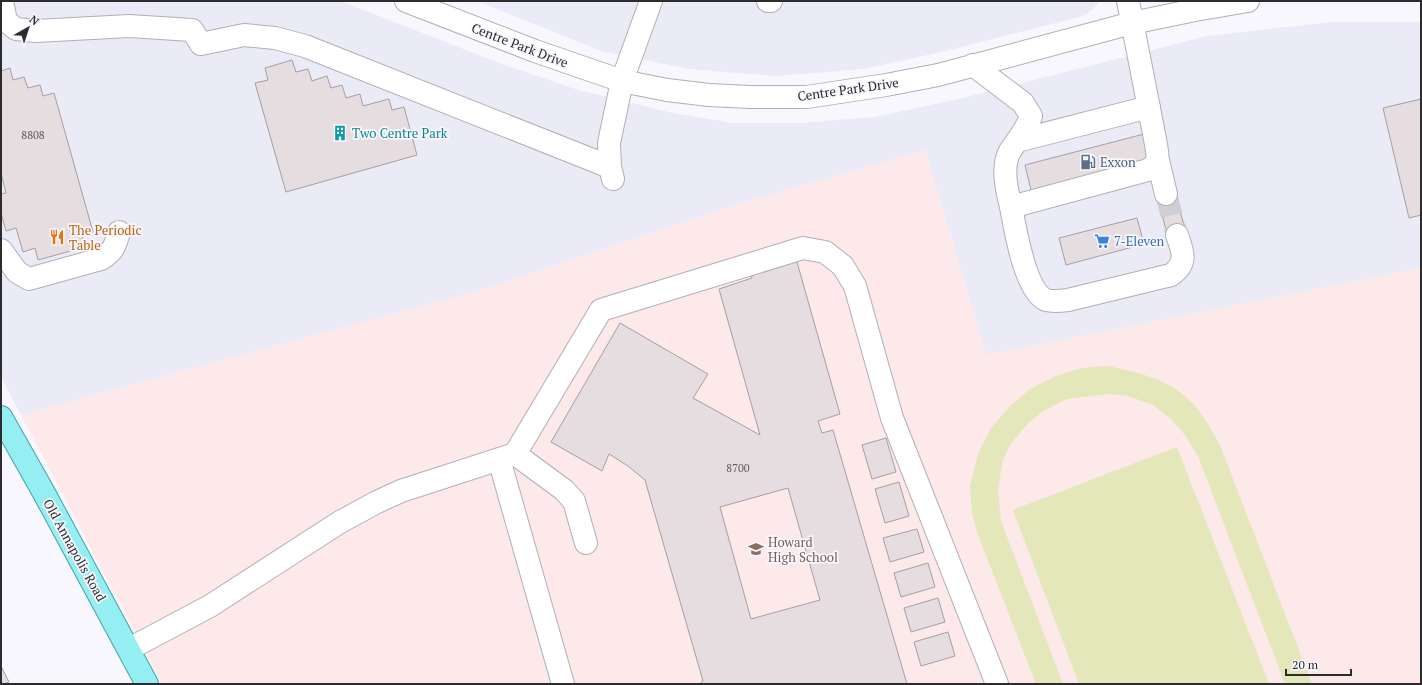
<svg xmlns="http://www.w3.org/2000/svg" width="1422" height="685" font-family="'PT Serif',serif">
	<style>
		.built { fill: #ebeaf7 }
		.education { fill: #fde8ea }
		.green { fill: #e3e7ba }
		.building { fill: #e5dde0; stroke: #a69fa1; fill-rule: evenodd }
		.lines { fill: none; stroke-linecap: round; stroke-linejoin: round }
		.minor-tunnel { stroke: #ceced4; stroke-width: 22; stroke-dasharray: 22 11; stroke-linecap: butt }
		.minor-casing { stroke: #b0afb6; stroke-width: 24 }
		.major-casing { stroke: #43a2a6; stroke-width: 24 }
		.minor { stroke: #fff; stroke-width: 22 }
		.major { stroke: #95eef1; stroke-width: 22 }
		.labels { text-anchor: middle; stroke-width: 3.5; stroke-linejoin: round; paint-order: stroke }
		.number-label { font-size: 11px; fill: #5a585a }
		.street-label { font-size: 13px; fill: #2c2c2e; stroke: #f7f7fd }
		.culture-label { font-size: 13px; fill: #0d838f; stroke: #f7f7fd; text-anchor: start }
		.service-label { font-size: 13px; fill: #4e5e75; stroke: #f7f7fd; text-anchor: start }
		.food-label { font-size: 13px; fill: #c56008; stroke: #f7f7fd; text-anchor: start }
		.shop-label { font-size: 13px; fill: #366cbe; stroke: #f7f7fd; text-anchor: start }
		.education-label { font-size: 13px; fill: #785e54; stroke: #f7f7fd; text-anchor: start }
	</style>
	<rect width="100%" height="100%" fill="#f7f7fd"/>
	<path class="built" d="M1 1H341L499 63 578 90 673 113 733 123H802L875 117 963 98 1207 36 1332 22H1421V268L986 355 925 150 736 205 488 288 21 415 1 377Z
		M477 1H1100L1092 10 1083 16 946 51 863 69 775 76 689 69 601 51Z"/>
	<path class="education" d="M925 150 986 355 1421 268V684H162L21 415 488 288 736 205Z"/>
	<path class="green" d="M1107 366C1148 374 1183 383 1206 421 1211 428 1215 437 1220 445L1312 684H1285L1198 456 1185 435 1171 419 1153 405 1128 396 1108 394 1067 399 1045 410 1028 423 1009 446 1002 463 998 492 1001 521 1063 684H1036L977 532 972 513 970 486 978 454 991 428 1010 406 1030 389 1056 376 1082 368Z
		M1177 447 1269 684H1079L1013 510Z"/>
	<path class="building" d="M292 60 296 72 308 69 312 81 327 76 331 88 342 85 346 98 360 94 363 106 389 99 392 110 404 107 417 155 286 192 255 83 268 80 265 68Z
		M10 68 13 80 24 77 28 88 40 85 43 96 54 93 93 232 82 235 85 247 38 260 35 248 23 252 16 228 6 231 1 213V194L6 193 1 173V71Z
		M1421 99V215L1409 218 1383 108Z
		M1144 134 1151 159 1031 190 1025 165Z
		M1175 192 1186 233 1168 237 1157 196Z
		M1137 218 1144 244 1066 265 1059 238Z
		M795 255 840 414 818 421 822 433 833 430 907 684H699L703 681 645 480 628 466 609 454 602 471 551 442 620 323 708 374 693 398 760 435 719 289 752 278 750 266ZM788 488 820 600 751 619 720 507Z
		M886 438 896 472 872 479 862 445Z
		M899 482 909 516 885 523 875 489Z
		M917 529 924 552 890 562 883 538Z
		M928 563 935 587 901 597 894 573Z
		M938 598 945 622 911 632 904 608Z
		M948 632 955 656 921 666 914 642Z
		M1 666 9 682 4 684H1Z"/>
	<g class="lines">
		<path class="minor-tunnel" d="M1166 194 1177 235"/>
		<g class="minor-casing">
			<path id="minor" d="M2 1 6 21 16 29 36 31 129 26 192 30 201 44 244 35 275 38 305 46 610 167
				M406 1 535 51 622 81 667 90 709 95 750 97H807L886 85 938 75 1132 23 1195 10 1248 1
				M768 1H771
				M973 65 1023 103 1031 116C1027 129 1018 139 1010 151 1001 167 1007 191 1011 207L1148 170C1162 162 1157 153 1155 139L1128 1
				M1017 141 1149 107
				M1158 160 1166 194
				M613 179 610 167 609 143 622 81 651 1
				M1011 207C1015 228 1025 291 1046 300 1053 302 1061 301 1068 300L1171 275C1188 263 1183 252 1177 235
				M1 250 17 272 29 279 101 259C114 251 115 246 119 232
				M515 454 564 490 574 501 586 543
				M499 459 563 684
				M129 649 210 606 340 522 377 502 401 491 515 454 601 310 803 248 825 252 843 266 855 286 892 418 997 684"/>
		</g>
		<g class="major-casing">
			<path id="major" d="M1 417 44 493 147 684"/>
		</g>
		<use href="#minor" class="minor"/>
		<use href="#major" class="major"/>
	</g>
	<defs>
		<g id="building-bare" transform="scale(1.2)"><path d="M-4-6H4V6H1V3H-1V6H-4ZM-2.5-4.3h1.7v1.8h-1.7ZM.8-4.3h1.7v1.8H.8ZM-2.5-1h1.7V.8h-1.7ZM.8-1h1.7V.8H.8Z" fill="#0f9aa8" stroke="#f7f7fd" stroke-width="2.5" paint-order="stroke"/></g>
		<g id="fuel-bare" transform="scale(1.2)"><path d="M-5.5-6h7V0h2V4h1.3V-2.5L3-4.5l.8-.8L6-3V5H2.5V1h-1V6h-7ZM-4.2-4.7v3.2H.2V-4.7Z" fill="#5c6f8a" stroke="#f7f7fd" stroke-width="2.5" paint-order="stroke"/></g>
		<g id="restaurant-bare" transform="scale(1.2)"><path d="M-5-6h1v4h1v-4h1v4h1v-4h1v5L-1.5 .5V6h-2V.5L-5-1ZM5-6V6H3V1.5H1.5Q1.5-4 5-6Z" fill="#e8710a" stroke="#f7f7fd" stroke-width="2.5" paint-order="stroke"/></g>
		<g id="supermarket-bare" transform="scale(1.2)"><path d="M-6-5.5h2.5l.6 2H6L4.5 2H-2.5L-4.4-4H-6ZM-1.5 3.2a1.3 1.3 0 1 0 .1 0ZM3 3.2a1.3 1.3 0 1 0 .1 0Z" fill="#3f7fe0" stroke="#f7f7fd" stroke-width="2.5" paint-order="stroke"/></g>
		<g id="school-bare" transform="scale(1.2)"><path d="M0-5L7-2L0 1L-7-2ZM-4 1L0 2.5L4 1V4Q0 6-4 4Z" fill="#8d6e63" stroke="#f7f7fd" stroke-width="2.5" paint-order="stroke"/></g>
	</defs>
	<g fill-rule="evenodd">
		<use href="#building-bare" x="340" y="133"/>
		<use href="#fuel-bare" x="1088" y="162"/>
		<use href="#restaurant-bare" x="57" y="237"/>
		<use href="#supermarket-bare" x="1102" y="241"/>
		<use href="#school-bare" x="756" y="549"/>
	</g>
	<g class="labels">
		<g class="number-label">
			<text x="33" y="139">8808</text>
			<text x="738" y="472">8700</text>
		</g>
		<g class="street-label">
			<text transform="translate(520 45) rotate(21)" y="5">Centre Park Drive</text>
			<text transform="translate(848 89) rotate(-8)" y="5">Centre Park Drive</text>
			<text transform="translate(75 550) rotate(61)" y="5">Old Annapolis Road</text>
		</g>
		<g class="culture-label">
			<text x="352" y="138">Two Centre Park</text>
		</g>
		<g class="service-label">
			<text x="1100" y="167">Exxon</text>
		</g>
		<g class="food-label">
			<text x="69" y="235">The Periodic<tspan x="69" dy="15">Table</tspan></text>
		</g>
		<g class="shop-label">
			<text x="1114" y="246">7-Eleven</text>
		</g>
		<g class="education-label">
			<text x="768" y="547">Howard<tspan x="768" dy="15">High School</tspan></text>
		</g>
	</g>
	<rect width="1422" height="685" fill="none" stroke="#2c2c2e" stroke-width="4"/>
	<g transform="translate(28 28) rotate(39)" stroke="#f7f7fd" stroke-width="3" paint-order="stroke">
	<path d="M0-3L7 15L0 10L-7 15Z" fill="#2c2c2e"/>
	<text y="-6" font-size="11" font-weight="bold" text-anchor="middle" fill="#2c2c2e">N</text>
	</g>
	<path d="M1286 669v6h65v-6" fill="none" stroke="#2c2c2e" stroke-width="2"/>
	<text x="1292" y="669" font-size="12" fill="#2c2c2e" stroke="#f7f7fd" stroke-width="3" paint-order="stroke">20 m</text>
</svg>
